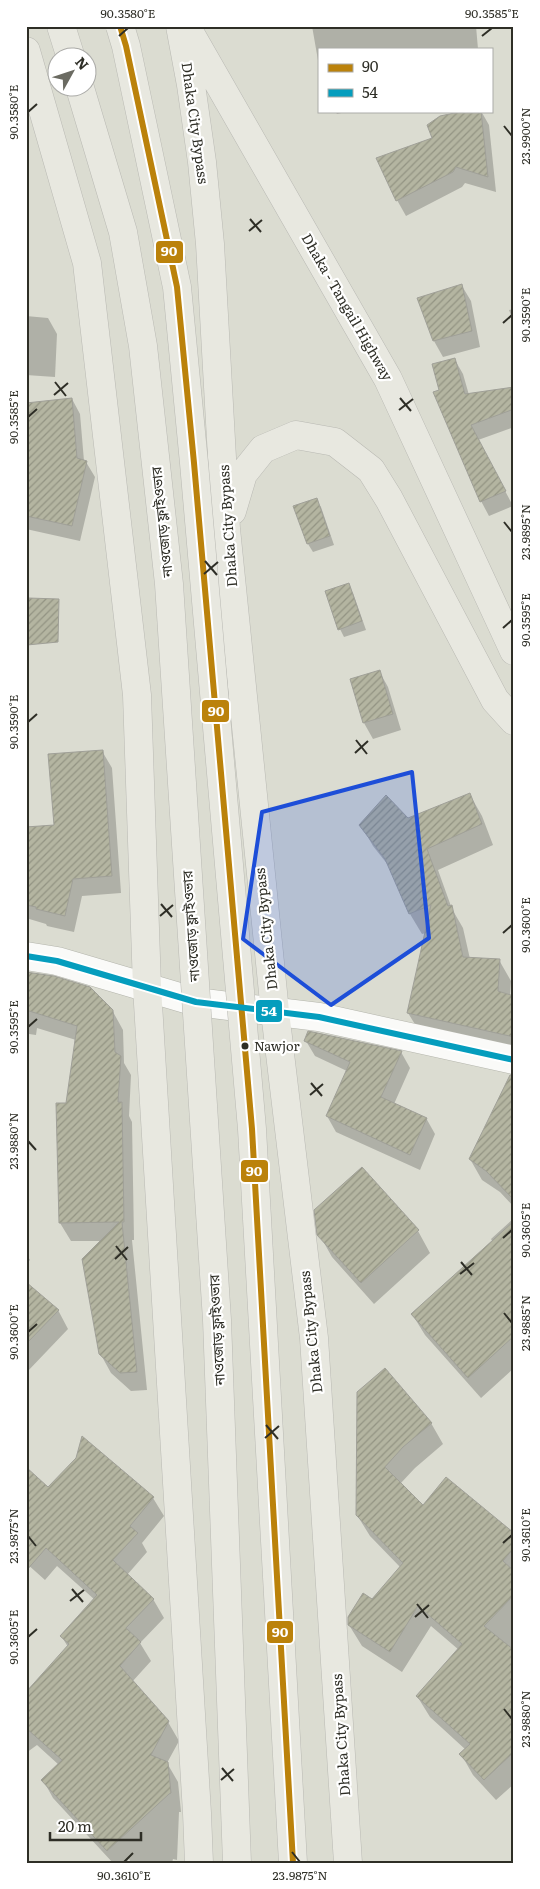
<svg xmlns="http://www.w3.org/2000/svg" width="540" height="1889" font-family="Literata,'Noto Sans Bengali',serif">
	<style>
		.shadow { fill: #0003 }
		.building { fill: url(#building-hatch); stroke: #a0a098 }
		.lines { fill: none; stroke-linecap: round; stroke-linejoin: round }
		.minor-casing { stroke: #b4b5ac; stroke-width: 29 }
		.trunk-casing { stroke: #b9b9b3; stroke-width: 29 }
		.minor { stroke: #fafaf8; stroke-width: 28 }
		.trunk { stroke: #e8e8e0; stroke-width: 28 }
		.trunk-bridge-casing { stroke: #b9b9b3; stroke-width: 29; stroke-linecap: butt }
		.trunk-bridge { stroke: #e8e8e0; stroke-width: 28 }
		.bus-1-casing { stroke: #fff; stroke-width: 10 }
		.bus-2-casing { stroke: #fff; stroke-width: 10 }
		.bus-1 { stroke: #bb820b; stroke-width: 6 }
		.bus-2 { stroke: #059dbd; stroke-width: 6 }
		.marked { fill: #1d4ed8; fill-opacity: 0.2; stroke: #1d4ed8; stroke-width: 4; stroke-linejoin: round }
		.ticks { fill: none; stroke: #2e2e26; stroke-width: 2 }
		.bus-dot { fill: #2e2e26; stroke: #fff; stroke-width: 2 }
		.labels { text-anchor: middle; stroke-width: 4.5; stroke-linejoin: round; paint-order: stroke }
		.bus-label { font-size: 13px; fill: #2e2e26; stroke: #fff; text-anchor: start }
		.street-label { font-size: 14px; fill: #2e2e26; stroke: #fff }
		.line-badge { stroke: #fff; stroke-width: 2 }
		.badge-label { font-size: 14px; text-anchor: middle; font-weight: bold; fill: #fff }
		.neatline { fill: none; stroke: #2e2e26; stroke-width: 2 }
		.ticks-label { font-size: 12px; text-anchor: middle; fill: #2e2e26 }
	</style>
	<defs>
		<pattern id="building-hatch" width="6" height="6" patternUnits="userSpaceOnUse" patternTransform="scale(1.25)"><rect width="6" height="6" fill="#b4b5a1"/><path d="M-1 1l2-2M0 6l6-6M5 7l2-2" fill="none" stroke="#939483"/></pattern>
	</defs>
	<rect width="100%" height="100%" fill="#dbdcd1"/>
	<path class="shadow" d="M312 26H476L478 49H319V66Z
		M335 111H350L337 114Z
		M481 111 489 125 496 192 465 183 462 187 406 216 397 200 434 139Z
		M462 286 471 301 480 347 443 357 434 341Z
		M514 309V323L509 310Z
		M26 316 48 318 57 334 55 377 26 375Z
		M455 360 463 374 469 395 514 388V427L478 440 513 506 489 516 481 501 441 390Z
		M72 399 80 414 84 461 86 462 95 477 80 541 26 529V404Z
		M316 500 321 507 334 545 313 552 308 544 295 507Z
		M348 585 353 593 366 630 344 637 340 629Z
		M379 671 388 687 401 730 373 739 364 723 352 679Z
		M102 751 112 768 121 893 82 896 74 932 47 926 46 924 26 918V826L56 831Z
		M470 795 482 816 493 845 438 870 452 909 463 928 470 959 499 960 511 981 510 996 514 997V1055L421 1034 408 1013 426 933 422 934 410 914 392 870 373 846 361 825 407 819Z
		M26 973 112 1010 123 1030 124 1063 131 1075 129 1116 132 1122 134 1240H132L147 1390 131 1391 111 1373 100 1353 102 1241H71L60 1223 67 1104 76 1040 37 1028 36 1035 29 1034 26 1042Z
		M306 1041 401 1052 410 1068 394 1104 426 1118 435 1134 420 1170 336 1132 327 1116 347 1071 315 1056Z
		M514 1090V1207L500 1192 482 1180 470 1159Z
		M514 1218V1368L481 1398 425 1335 412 1314 493 1242 491 1239Z
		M418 1231 430 1253 374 1304 332 1257 319 1234Z
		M26 1254 30 1260 26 1264Z
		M26 1284 58 1310 68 1329 26 1373Z
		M359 1392 431 1423 443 1444 415 1468 400 1484 423 1506 514 1534V1784L496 1800 473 1775 461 1754 466 1750 430 1717 417 1696 459 1650 431 1626 402 1672 362 1646 349 1625 401 1568 370 1536 357 1515Z
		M48 1489 153 1498 164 1516 142 1543 147 1552 127 1575 153 1599 164 1618 140 1643 151 1661 132 1682 168 1722 179 1741 167 1763 178 1782 181 1812H179L177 1860 173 1859 172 1863H131L129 1859 126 1863H113L53 1798 43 1780 59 1765 37 1745 26 1753V1694L68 1647 62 1637 95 1600 57 1566 45 1580 26 1563Z"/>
	<path class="building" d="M464 111H481L488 177 456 167 453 172 396 201 376 158 432 138 427 125 440 116Z
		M462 284 472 331 433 341 417 298Z
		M455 358 465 394 514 387V409L471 425 506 491 480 502 433 392 439 390 432 364Z
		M72 398 77 458 87 461 72 526 26 516V403Z
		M317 498 330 536 307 544 293 506Z
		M349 583 362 621 338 630 325 591Z
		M28 598 59 599 58 642 27 645Z
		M380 670 393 714 363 723 350 679Z
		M103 750 112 876 73 879 65 916 36 909V907L26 905V827L54 825 48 754Z
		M470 793 482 824 427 849 448 906 452 905 463 957 500 959 498 991 514 996V1037L407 1013 431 905 409 914 385 859 359 825 386 795 408 818Z
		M26 972 54 976 90 987 113 1010 115 1052 121 1056 118 1102H122L124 1222H122L137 1372 120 1373 99 1354 82 1259 119 1222 59 1223 56 1103H66L77 1026 26 1010Z
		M308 1031 402 1051 381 1097 427 1118 410 1155 326 1116 350 1062 304 1041Z
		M510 1075H514V1200L486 1171 469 1159Z
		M362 1167 419 1230 361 1283 317 1235 314 1210Z
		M514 1221V1336L468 1378 411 1314Z
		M26 1282 59 1310 26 1344Z
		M385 1368 432 1423 403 1447 385 1467 423 1505 446 1477 514 1533V1548L503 1561 514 1571V1595L484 1626 514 1650V1752L484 1780 459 1754 470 1744 416 1696 462 1644 418 1606 390 1652 348 1625V1617L363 1593 372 1599 403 1563 356 1515 357 1392Z
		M82 1436 154 1497 130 1526 138 1533 113 1560 154 1599 126 1628 141 1642 120 1666 169 1721 151 1755 168 1762 171 1793 169 1794 107 1851 41 1780 62 1760 26 1728V1692L69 1644 60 1636 97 1595 46 1548 26 1571V1467L48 1487 76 1458Z"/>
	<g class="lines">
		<g class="minor-casing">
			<path id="minor" d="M26 956 57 961 196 1002 319 1017 514 1060"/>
		</g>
		<g class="trunk-casing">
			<path id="trunk" d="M61 26 71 58
				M180 26 191 85 202 162 210 244 226 529 275 1012 314 1338 348 1863
				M187 28 388 379 514 651
				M26 51 87 263 137 695 147 987 197 1813 199 1863
				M232 511 243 474 263 449 296 435 335 442 371 470 389 499 495 700 514 721"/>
		</g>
		<use href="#minor" class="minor"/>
		<use href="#trunk" class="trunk"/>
		<g class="trunk-bridge-casing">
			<path id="trunk-bridge" d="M120 26 126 46 177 287 194 463 252 1129 293 1863
				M80 88 123 232 143 346 169 584 217 1320 237 1863"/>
		</g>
		<use href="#trunk-bridge" class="trunk-bridge"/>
		<g class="bus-1-casing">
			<path id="bus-1" d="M120 26 126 46 177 287 194 463 252 1129 293 1863"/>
		</g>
		<g class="bus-2-casing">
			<path id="bus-2" d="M26 956 57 961 196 1002 319 1017 514 1060"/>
		</g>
		<use href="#bus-1" class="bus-1"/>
		<use href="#bus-2" class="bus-2"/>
	</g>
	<path class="marked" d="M412 772 429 938 331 1005 243 939 262 812Z"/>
	<path class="ticks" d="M119 36 128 28M482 36 492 28M28 112 37 104M504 126 512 136M250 219 261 232M249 231 262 220M503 323 512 315M55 382 66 396M54 395 68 383M400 398 411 411M399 410 413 399M28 417 37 409M504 522 512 532M205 561 217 575M204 574 218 562M503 628 512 620M28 722 37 714M356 740 367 754M355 753 368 741M161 904 172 917M160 916 173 905M503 933 512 925M28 1027 37 1019M311 1083 322 1096M310 1095 323 1084M28 1141 36 1150M503 1238 512 1230M116 1246 127 1260M115 1259 128 1247M461 1262 472 1275M460 1274 474 1263M504 1313 512 1323M28 1332 37 1324M266 1425 278 1439M265 1438 279 1426M28 1536 36 1546M503 1543 512 1535M72 1589 83 1602M70 1601 84 1590M417 1604 428 1618M415 1617 429 1605M28 1637 37 1629M504 1709 512 1719M222 1768 233 1781M221 1780 234 1769M292 1852 300 1862M124 1862 133 1853"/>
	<circle class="bus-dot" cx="245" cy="1046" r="4.5"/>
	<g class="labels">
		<g class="bus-label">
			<text x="254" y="1051">Nawjor</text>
		</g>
		<g class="street-label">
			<text transform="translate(195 123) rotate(82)" y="5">Dhaka City Bypass</text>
			<text transform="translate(347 307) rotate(60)" y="5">Dhaka - Tangail Highway</text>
			<text transform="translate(162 522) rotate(-96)" y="5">নাওজোড় ফ্লাইওভার</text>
			<text transform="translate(228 526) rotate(-94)" y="5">Dhaka City Bypass</text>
			<text transform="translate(191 926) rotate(-94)" y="5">নাওজোড় ফ্লাইওভার</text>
			<text transform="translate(266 929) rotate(-96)" y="5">Dhaka City Bypass</text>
			<text transform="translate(217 1330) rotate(-93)" y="5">নাওজোড় ফ্লাইওভার</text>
			<text transform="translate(311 1332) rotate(-96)" y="5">Dhaka City Bypass</text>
			<text transform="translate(341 1735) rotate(-94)" y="5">Dhaka City Bypass</text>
		</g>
	</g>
	<g class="line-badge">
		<rect x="155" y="240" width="29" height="24" rx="5" fill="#bb820b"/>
		<rect x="201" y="699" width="29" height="24" rx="5" fill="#bb820b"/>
		<rect x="255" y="999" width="28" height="24" rx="5" fill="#059dbd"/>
		<rect x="240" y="1159" width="29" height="24" rx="5" fill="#bb820b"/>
		<rect x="266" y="1620" width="28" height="24" rx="5" fill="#bb820b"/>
	</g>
	<g class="badge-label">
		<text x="169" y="256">90</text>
		<text x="216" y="716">90</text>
		<text x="269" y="1016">54</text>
		<text x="254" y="1176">90</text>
		<text x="280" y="1637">90</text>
	</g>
	<rect width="540" height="1889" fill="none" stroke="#ffffff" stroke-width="55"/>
	<rect x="318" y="48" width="175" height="65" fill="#ffffff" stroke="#ababa8"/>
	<rect x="328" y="64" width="25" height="8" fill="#bb820b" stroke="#ababa8"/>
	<text x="362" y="72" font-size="15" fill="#2e2e26">90</text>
	<rect x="328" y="89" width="25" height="8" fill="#059dbd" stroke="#ababa8"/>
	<text x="362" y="98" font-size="15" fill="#2e2e26">54</text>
	<g transform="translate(72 72) rotate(50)"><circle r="24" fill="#ffffff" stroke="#ababa8"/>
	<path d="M0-4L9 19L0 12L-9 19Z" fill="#6b6b62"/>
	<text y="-8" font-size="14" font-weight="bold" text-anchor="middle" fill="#2e2e26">N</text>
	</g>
	<path d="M50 1832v8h91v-8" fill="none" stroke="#2e2e26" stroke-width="2.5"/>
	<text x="58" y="1832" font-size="15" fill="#2e2e26" stroke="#ffffff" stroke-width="4" paint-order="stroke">20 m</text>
	<rect x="28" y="28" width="484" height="1834" class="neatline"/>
	<g class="ticks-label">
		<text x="128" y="18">90.3580°E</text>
		<text x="492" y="18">90.3585°E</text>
		<text transform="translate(14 112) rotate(-90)" y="4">90.3580°E</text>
		<text transform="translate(526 136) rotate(-90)" y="4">23.9900°N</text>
		<text transform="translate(526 315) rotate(-90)" y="4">90.3590°E</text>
		<text transform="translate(14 417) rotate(-90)" y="4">90.3585°E</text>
		<text transform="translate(526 532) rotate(-90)" y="4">23.9895°N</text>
		<text transform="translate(526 620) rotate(-90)" y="4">90.3595°E</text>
		<text transform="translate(14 722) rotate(-90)" y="4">90.3590°E</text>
		<text transform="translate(526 925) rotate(-90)" y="4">90.3600°E</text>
		<text transform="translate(14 1027) rotate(-90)" y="4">90.3595°E</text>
		<text transform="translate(14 1141) rotate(-90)" y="4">23.9880°N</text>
		<text transform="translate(526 1230) rotate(-90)" y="4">90.3605°E</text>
		<text transform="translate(526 1323) rotate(-90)" y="4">23.9885°N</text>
		<text transform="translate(14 1332) rotate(-90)" y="4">90.3600°E</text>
		<text transform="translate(526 1535) rotate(-90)" y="4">90.3610°E</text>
		<text transform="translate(14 1536) rotate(-90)" y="4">23.9875°N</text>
		<text transform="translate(14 1637) rotate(-90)" y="4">90.3605°E</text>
		<text transform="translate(526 1719) rotate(-90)" y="4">23.9880°N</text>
		<text x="124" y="1880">90.3610°E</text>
		<text x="300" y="1880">23.9875°N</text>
	</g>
</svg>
